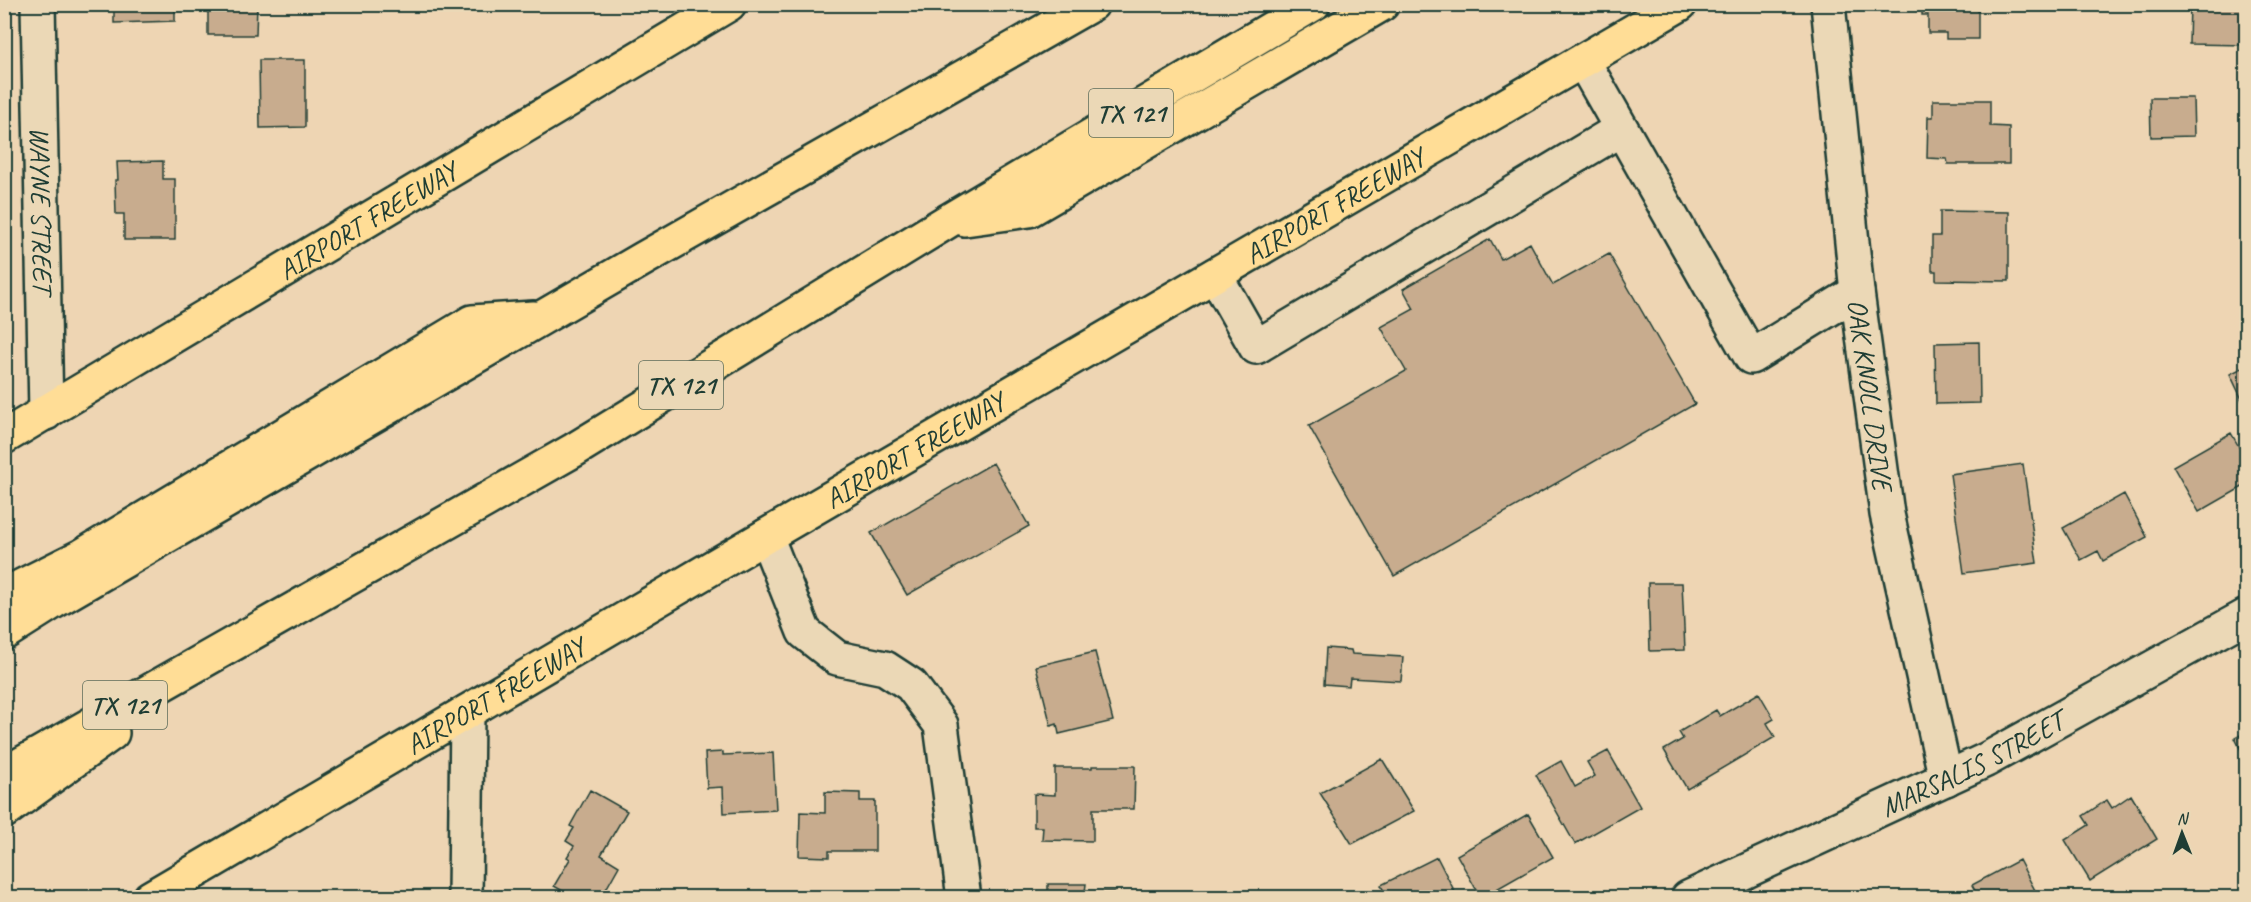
<svg xmlns="http://www.w3.org/2000/svg" width="2251" height="902" font-family="Caveat,sans-serif">
	<style>
		.building { fill: #c8ac8e; stroke: #1f3d34; stroke-width: 1.5 }
		.lines { fill: none; stroke-linecap: round; stroke-linejoin: round }
		.minor-casing { stroke: #1f3d34; stroke-width: 38 }
		.major-casing { stroke: #1f3d34; stroke-width: 38 }
		.highway-casing { stroke: #1f3d34; stroke-width: 38 }
		.minor { stroke: #ebd8b6; stroke-width: 33 }
		.major { stroke: #ffdd96; stroke-width: 33 }
		.highway { stroke: #ffdd96; stroke-width: 33 }
		.labels { text-anchor: middle; stroke-width: 5; stroke-linejoin: round; paint-order: stroke }
		.shield { fill: #ebd8b6; stroke: #5c6c5b; stroke-width: 1.5 }
		.shield-label { font-size: 27px; font-weight: bold; fill: #1f3d34 }
		.street-label { font-size: 28px; fill: #1f3d34; stroke: #ebd8b6 }
	</style>
	<rect width="100%" height="100%" fill="#eed5b3"/>
	<filter id="ink" filterUnits="userSpaceOnUse"><feTurbulence type="fractalNoise" baseFrequency=".0167" numOctaves="2"/><feDisplacementMap in="SourceGraphic" scale="12" xChannelSelector="R" yChannelSelector="G"/><feConvolveMatrix kernelMatrix="1 2 1 2 8 2 1 2 1" color-interpolation-filters="sRGB"/></filter>
	<g filter="url(#ink)">
		<path class="building" d="M114 4H175V21L114 23Z
			M208 4H257L256 35H208Z
			M1922 4H1978V39H1946V33H1928V15H1922Z
			M2190 4H2246V45L2189 44Z
			M259 60H305V127L260 128Z
			M2150 98H2193L2194 136 2151 137Z
			M1933 100H1990V126L2009 127V164H1948L1947 159 1927 158 1928 117H1933Z
			M163 161V179H175V240H124V214H116L115 180H118L117 162Z
			M2242 202H2246V240H2243Z
			M1940 211 2009 212V281L1936 280V271H1932V236H1940Z
			M1490 239 1501 259 1530 243 1553 285 1609 254 1695 404 1394 576 1309 426 1406 371 1381 327 1414 309 1403 289Z
			M1979 342 1980 403 1936 404 1935 343Z
			M2246 366V408L2230 374Z
			M2231 433 2246 459V485L2199 512 2173 466Z
			M993 463 1029 526 907 595 871 533Z
			M2023 464 2037 563 1964 573 1950 474Z
			M2124 494 2147 537 2103 561 2098 551 2081 560 2063 528Z
			M1648 583H1682L1685 650 1650 651Z
			M1326 648 1351 650 1352 654 1403 657 1401 681 1350 678 1349 686 1324 684Z
			M1095 652 1113 721 1059 734 1057 724 1051 726 1036 666Z
			M1759 693 1774 719 1767 723 1775 737 1687 789 1664 750 1683 739 1679 732 1716 710 1720 716Z
			M2246 732V760L2235 738Z
			M1608 751 1640 807 1575 844 1536 775 1561 761 1575 787 1595 776 1587 762Z
			M723 752V755L773 753 776 810 724 813 723 787 707 788 705 753Z
			M1382 759 1414 811 1352 844 1320 793Z
			M1092 766H1135L1134 809H1093V841L1042 840 1043 827H1034V794L1055 795V768H1092Z
			M590 790 627 811 601 855 619 866 601 898H575L554 886 570 859 567 857 574 846 566 841 574 828 570 826Z
			M825 792 860 793V801H875V851H829V857L799 856 800 812 825 813Z
			M2131 795 2157 839 2090 881 2065 840 2089 825 2083 816 2107 800 2112 808Z
			M1528 814 1553 857 1481 898 1457 855Z
			M1437 857 1458 898H1387L1381 885Z
			M2019 860 2038 896 2035 898H1979L1972 885Z
			M1048 884H1086L1085 892H1114V898H1048Z
			M1957 892 1960 898H1946Z"/>
		<g class="lines">
			<g class="minor-casing">
				<g id="minor">
					<path id="s1" d="M38 4 46 413"/>
					<path id="s2" d="M1828 4 1857 292 1887 514 1946 779"/>
					<path d="M1583 61 1751 357 1857 292"/>
					<path d="M1215 275 1256 347 1621 129"/>
					<path d="M766 536 804 632 837 658 885 668 911 685 941 725 964 898"/>
					<path d="M465 898 467 712"/>
					<path id="s3" d="M1688 898 1986 760 2246 616"/>
				</g>
			</g>
			<g class="major-casing">
				<g id="major">
					<path id="s4" d="M4 437 729 4"/>
					<path id="s5" d="M150 898 766 536 1680 4"/>
				</g>
			</g>
			<g class="highway-casing">
				<path id="highway" d="M965 219 1029 210 1382 4
					M4 595 82 556 472 322 534 318
					M4 633 53 602 643 259 1092 4
					M4 774 574 450 948 221 1313 4
					M4 811 112 733"/>
			</g>
			<use href="#minor" class="minor"/>
			<use href="#major" class="major"/>
			<use href="#highway" class="highway"/>
		</g>
	</g>
	<g class="labels">
		<g class="shield">
			<rect x="1089" y="89" width="84" height="48" rx="4.5"/>
			<rect x="639" y="361" width="84" height="48" rx="4.5"/>
			<rect x="83" y="681" width="84" height="48" rx="4.5"/>
		</g>
		<g class="shield-label">
			<text x="1131" y="122">TX 121</text>
			<text x="681" y="394">TX 121</text>
			<text x="125" y="714">TX 121</text>
		</g>
		<g class="street-label">
			<text dy="10" stroke="none"><textPath href="#s5" startOffset="1372">AIRPORT FREEWAY</textPath></text>
			<text dy="10" stroke="none"><textPath href="#s1" startOffset="206">WAYNE STREET</textPath></text>
			<text dy="10" stroke="none"><textPath href="#s4" startOffset="423">AIRPORT FREEWAY</textPath></text>
			<text dy="10" stroke="none"><textPath href="#s2" startOffset="393">OAK KNOLL DRIVE</textPath></text>
			<text dy="10" stroke="none"><textPath href="#s5" startOffset="886">AIRPORT FREEWAY</textPath></text>
			<text dy="10" stroke="none"><textPath href="#s5" startOffset="400">AIRPORT FREEWAY</textPath></text>
			<text dy="10" stroke="none"><textPath href="#s3" startOffset="314">MARSALIS STREET</textPath></text>
		</g>
	</g>
	<rect width="2251" height="902" fill="none" stroke="#ebd8b6" stroke-width="24"/>
	<rect x="12" y="12" width="2227" height="878" fill="none" stroke="#1f3d34" stroke-width="2" filter="url(#ink)"/>
	<g transform="translate(2182 833) rotate(359)" stroke="#ebd8b6" stroke-width="4.5" paint-order="stroke">
	<path d="M0-4.5L10 22L0 15L-10 22Z" fill="#1f3d34"/>
	<text y="-9" font-size="16" font-weight="bold" text-anchor="middle" fill="#1f3d34">N</text>
	</g>
</svg>
